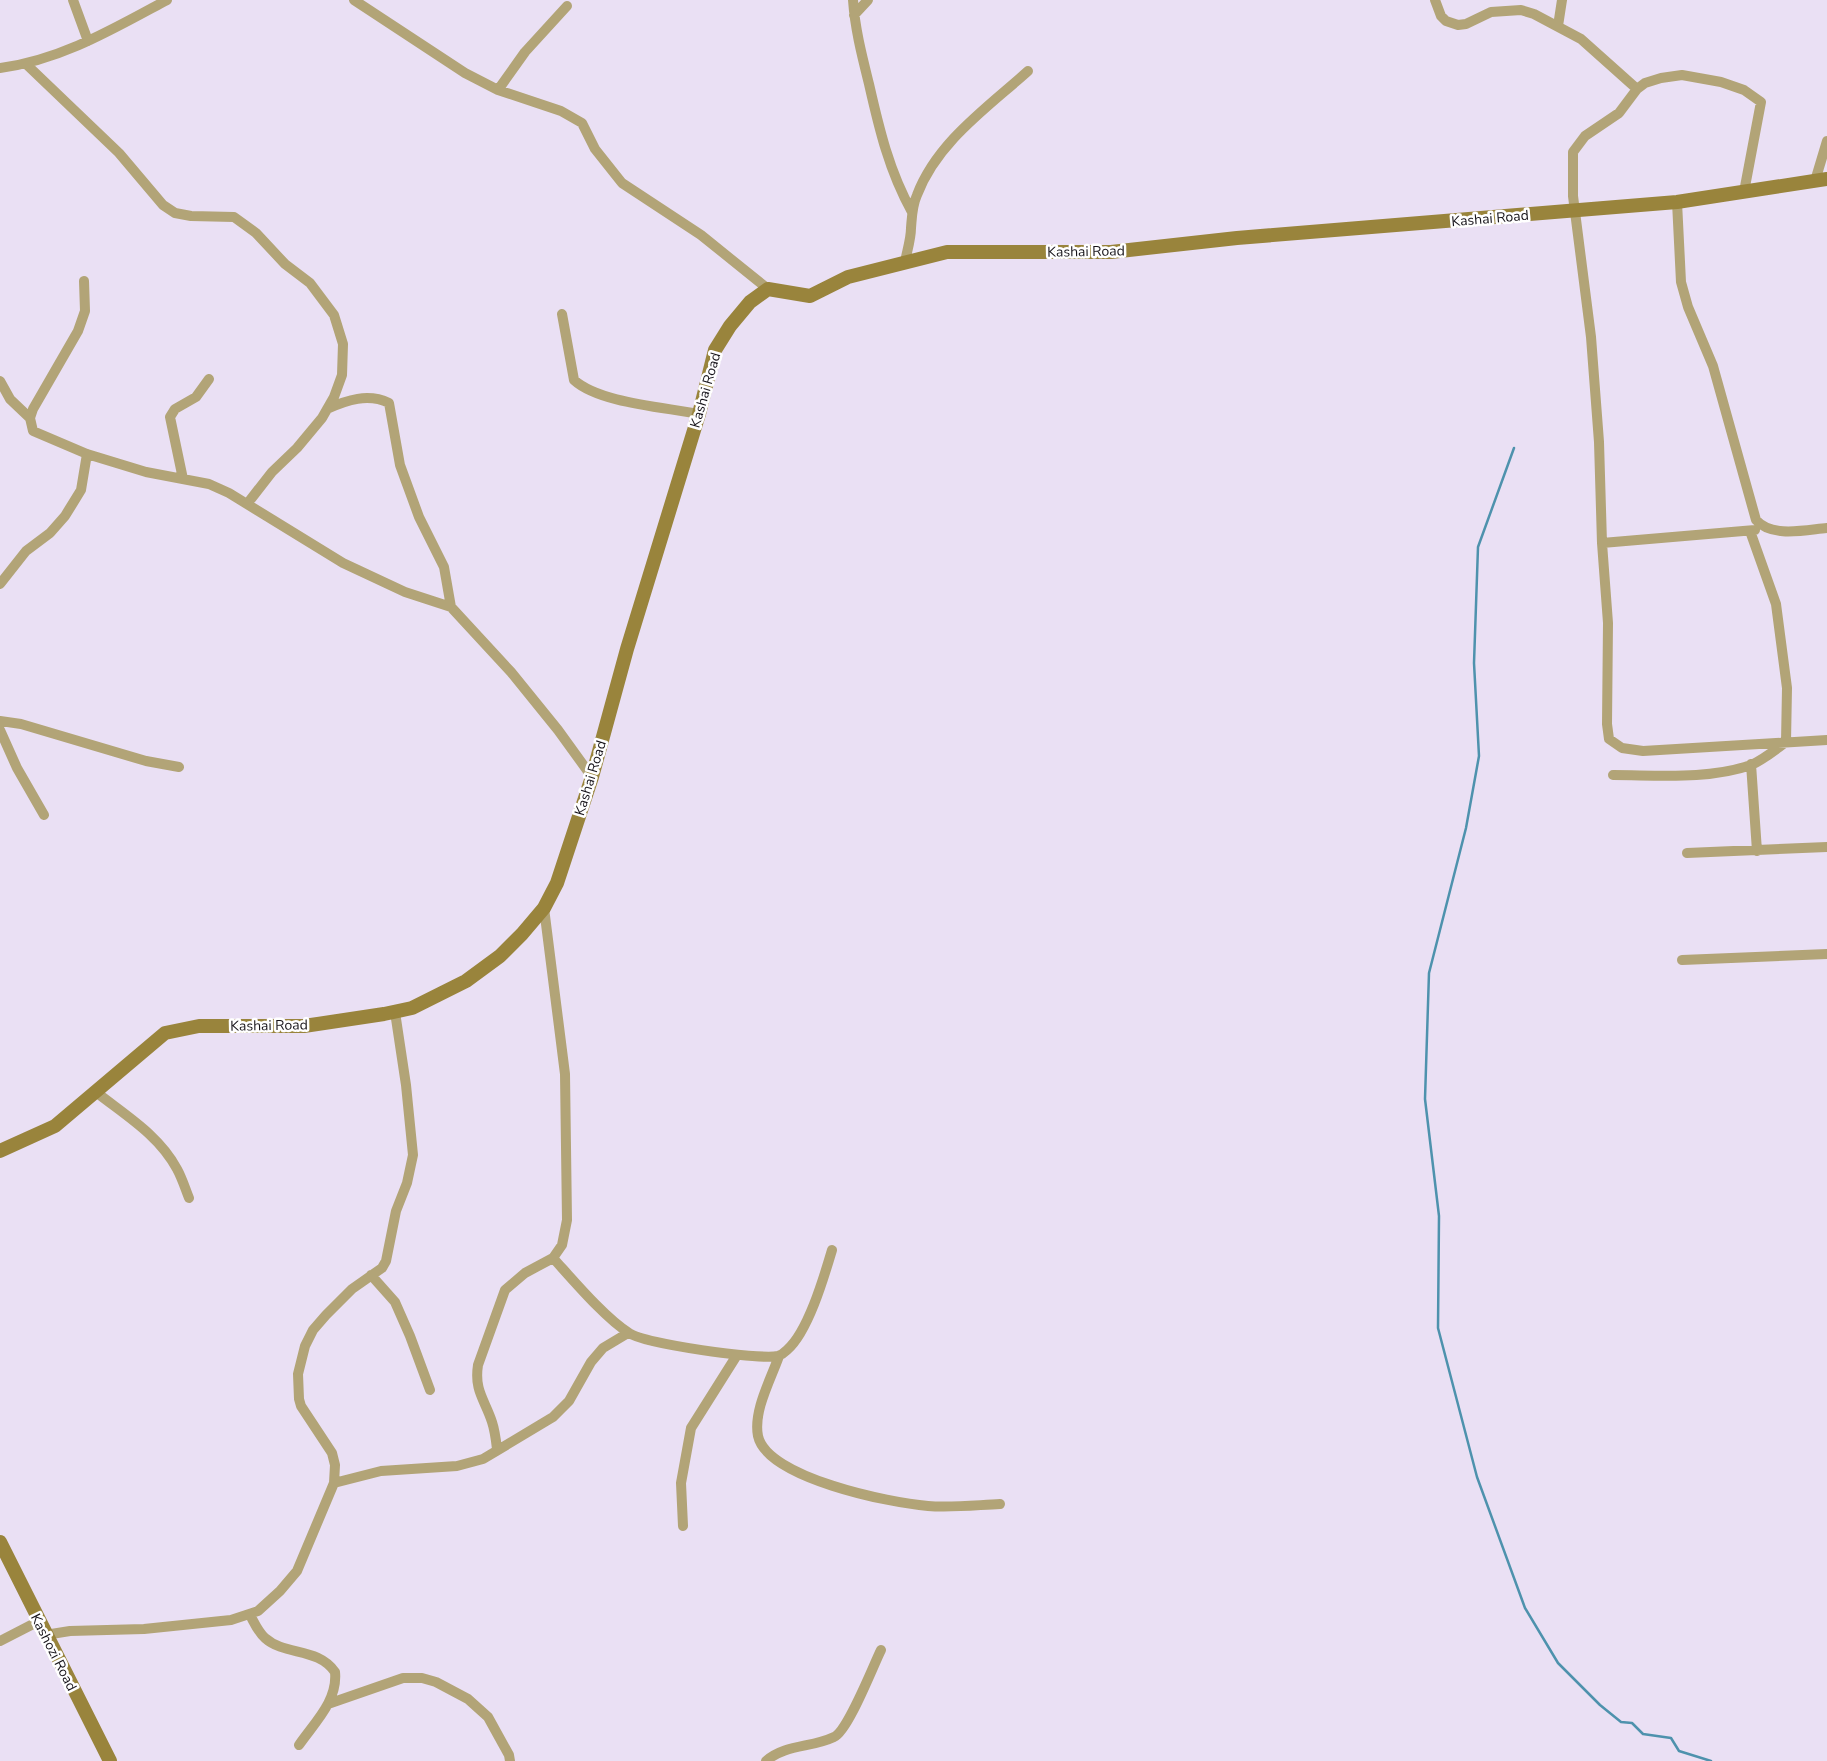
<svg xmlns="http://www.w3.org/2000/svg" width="1827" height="1761" font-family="'Nunito Sans',sans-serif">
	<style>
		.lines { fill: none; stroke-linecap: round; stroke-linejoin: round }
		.stream { stroke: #4e92ad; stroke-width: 2.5 }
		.street { stroke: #b2a477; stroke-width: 10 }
		.secondary { stroke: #99843c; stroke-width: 14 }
		.labels { text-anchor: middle; stroke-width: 5; stroke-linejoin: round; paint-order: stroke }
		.street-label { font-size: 14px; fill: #161319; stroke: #fff }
	</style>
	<rect width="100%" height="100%" fill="#eae0f4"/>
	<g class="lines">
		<path class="stream" d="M1514 448 1478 547 1474 663 1479 756 1466 828 1429 973 1425 1099 1439 1216 1438 1328 1477 1477 1525 1608 1558 1663 1600 1705 1621 1722 1632 1723 1643 1734 1671 1738 1679 1751 1711 1761"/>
		<path class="street" d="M73 0 88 41
			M354 0 465 73 498 90 561 111 582 123 595 149 622 183 701 235 768 289
			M853 0C855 29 862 56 869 84 879 128 889 171 912 212
			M1435 0 1441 16 1446 21 1458 25 1466 24 1491 12 1521 10 1534 14 1581 39 1637 89
			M854 15 868 0
			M1558 26 1562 0
			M26 64 119 153 163 205 175 213 191 216 234 217 256 233 285 264 310 283 334 315 343 344 342 375 334 397 322 418 297 448 272 472 247 504
			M0 68C61 60 113 29 167 0
			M498 90 525 52 567 6
			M1815 181 1827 141
			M1744 192 1761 102 1744 90 1721 82 1682 75 1661 78 1645 83 1637 89 1619 113 1585 136 1573 152V196L1591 337 1599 442 1602 543 1608 623 1607 724 1609 739 1622 748 1643 751 1827 740
			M1677 202 1681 282 1688 307 1713 366 1756 520C1772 538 1805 530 1827 528
			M905 262C907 251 911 239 911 228 912 216 912 206 917 195 937 142 988 107 1028 71
			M84 281 85 311 78 331 33 409 30 418 33 431 87 454 146 472 209 484 229 493 343 563 405 592 451 607 511 672 558 730 592 777
			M562 314 574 380C599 403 664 407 699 414
			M0 381 10 399 30 418
			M327 409C347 400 368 393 389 403L400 465 419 517 444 567 451 607
			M183 479 170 417 175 409 196 397 209 379
			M1602 543 1755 530
			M0 584 26 551 50 533 65 516 81 490 87 454
			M0 721 21 724 146 761 179 767
			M0 730 17 768 44 815
			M1751 764 1757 851
			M1613 775C1657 775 1708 780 1751 765 1763 760 1775 750 1786 742L1787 688 1776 604 1750 531
			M1687 853 1827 847
			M1682 960 1827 954
			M96 1092C125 1115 159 1135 177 1169 182 1178 185 1188 189 1198
			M553 1258C573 1280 605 1318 629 1333 645 1344 758 1360 778 1356 781 1355 785 1352 787 1350 808 1332 824 1277 832 1250
			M371 1275 395 1302 410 1336 430 1390
			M779 1356C771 1379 753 1411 758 1436 767 1478 890 1503 928 1506 951 1508 977 1505 1000 1504
			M497 1449C496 1440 495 1431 492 1422 485 1400 474 1391 478 1365L505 1290 525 1273 553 1258 562 1245 567 1220 565 1074 544 908
			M334 1483 381 1471 457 1466 483 1459 553 1417 569 1401 591 1362 603 1348 628 1333
			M683 1526 681 1483 691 1428 737 1355
			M250 1615C254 1622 258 1632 265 1638 285 1656 318 1647 335 1672 338 1701 314 1723 299 1745
			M45 1635 70 1631 144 1629 231 1620 258 1611 280 1591 297 1571 334 1483 335 1465 332 1453 301 1406 299 1399 298 1374 305 1346 313 1330 326 1315 352 1289 382 1268 386 1261 396 1211 407 1183 413 1155 406 1085 395 1012
			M0 1641 39 1621
			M328 1704 403 1678H422L436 1682 468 1699 488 1717 509 1755 510 1761
			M766 1761C786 1744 811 1748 834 1737 848 1731 873 1666 881 1650"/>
		<path class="secondary" d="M0 1151 55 1126 165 1033 199 1026H304L384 1014 412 1008 466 981 500 956 522 934 544 908 557 883 592 777 627 649 699 414 715 350 730 326 750 302 768 289 810 296 848 277 947 252H1111L1237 238 1677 202 1827 179
			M0 1542 110 1761"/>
	</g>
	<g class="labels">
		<g class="street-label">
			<text transform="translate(1490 218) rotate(-5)" y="5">Kashai Road</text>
			<text transform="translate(1086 251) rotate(-1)" y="5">Kashai Road</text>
			<text transform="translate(705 390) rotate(-74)" y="5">Kashai Road</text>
			<text transform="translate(590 778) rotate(-73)" y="5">Kashai Road</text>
			<text transform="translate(269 1025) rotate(-1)" y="5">Kashai Road</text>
			<text transform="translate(54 1652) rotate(63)" y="5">Kashozi Road</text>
		</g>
	</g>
</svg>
